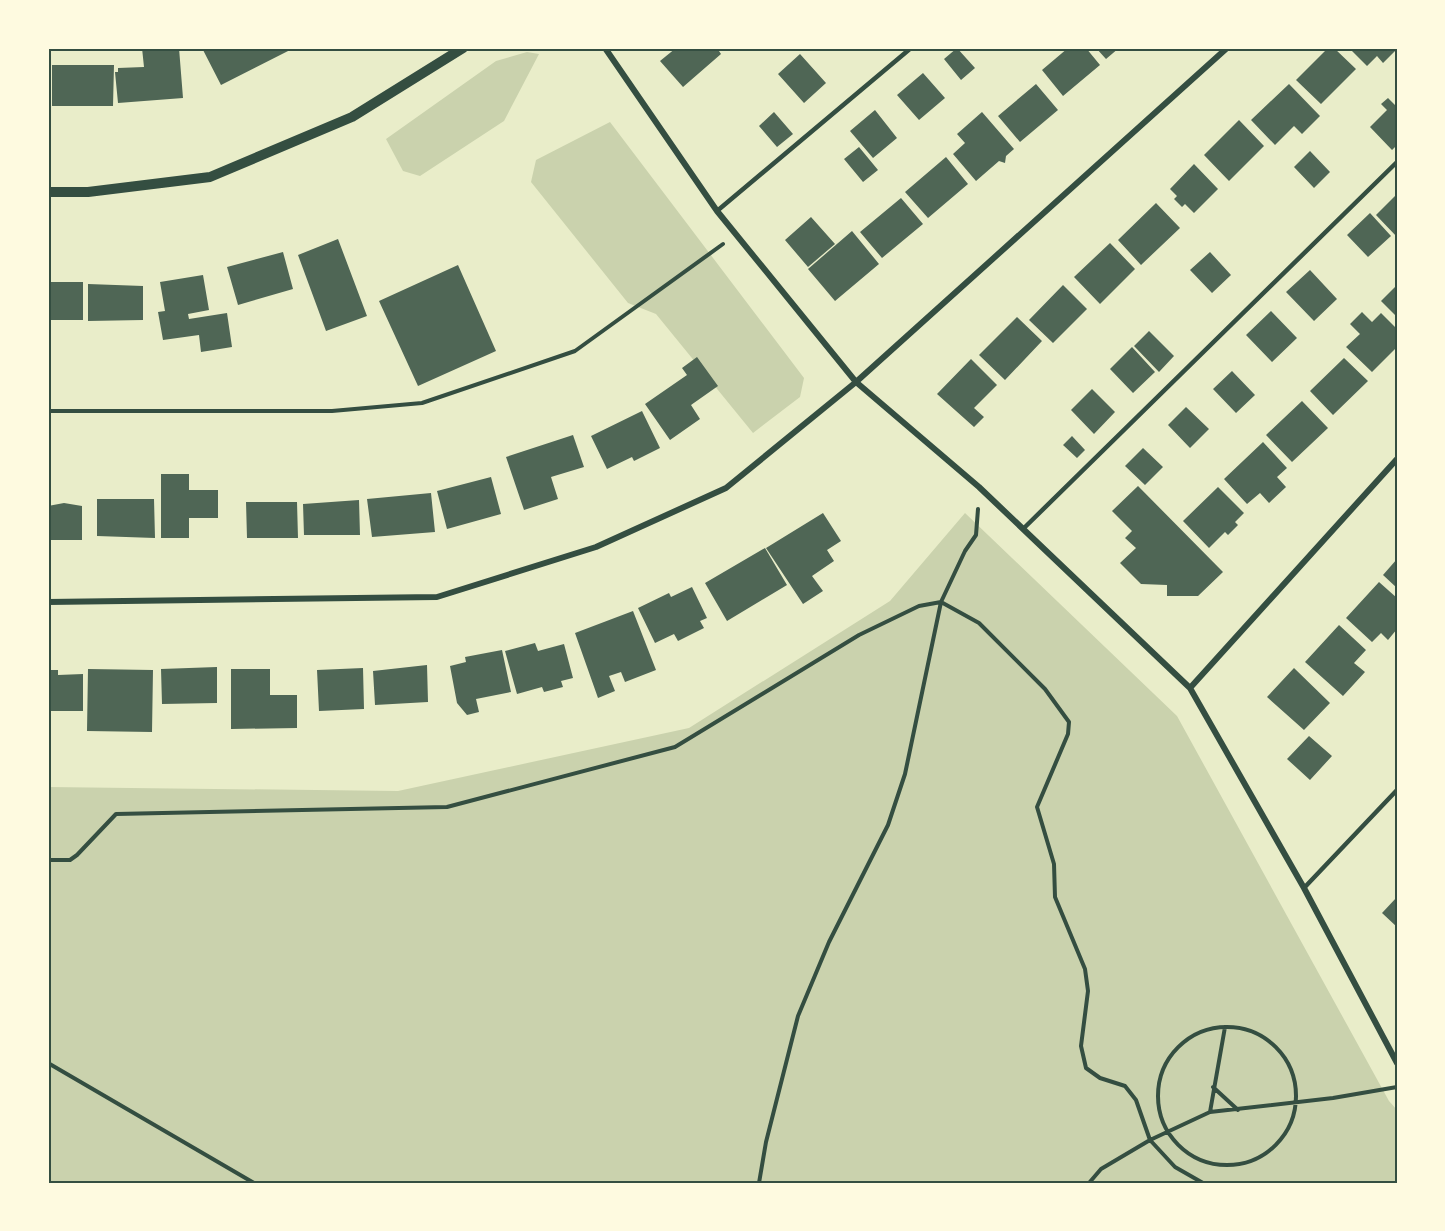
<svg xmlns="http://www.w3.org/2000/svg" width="1445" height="1231" font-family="'Archivo Narrow',sans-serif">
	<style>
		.green { fill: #cad2ad }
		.building { fill: #4f6655 }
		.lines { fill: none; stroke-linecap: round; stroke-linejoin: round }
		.path { stroke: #344e41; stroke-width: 4 }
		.service { stroke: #344e41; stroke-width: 4.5 }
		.minor { stroke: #344e41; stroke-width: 6 }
		.tertiary { stroke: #344e41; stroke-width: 10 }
		.neatline { fill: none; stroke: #344e41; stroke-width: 2 }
	</style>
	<rect width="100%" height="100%" fill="#e9edc9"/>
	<path class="green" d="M527 52 539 54 504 121 420 176 403 171 386 139 496 61Z
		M610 122 804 378 800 397 753 433 656 314 628 303 531 182 536 160Z
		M965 513 1177 716 1389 1101 1397 1110V1183H48V787L398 791 689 728 890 601Z"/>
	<path class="building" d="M142 48H179L183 98 118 103 115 72H118V68L144 67Z
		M202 48H294L221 85Z
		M676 48H717L721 54 683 87 660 61Z
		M957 48 975 68 961 80 944 59Z
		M1068 48H1086L1100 65 1063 96 1042 70Z
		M1096 48H1119L1106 59Z
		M1328 48H1334L1356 69 1321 104 1296 80Z
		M1349 48H1397V49L1383 63 1377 56 1367 66Z
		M800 54 826 83 804 103 778 74Z
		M52 65H114L113 106H52Z
		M923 73 945 98 919 120 897 95Z
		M1036 84 1058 110 1020 142 998 116Z
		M1289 84 1320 116 1302 134 1294 126 1275 145 1251 120Z
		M1388 98 1397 107V145L1392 150 1370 127 1387 110 1381 104Z
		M875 110 897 138 873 158 850 131Z
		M774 112 793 134 777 147 759 126Z
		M982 112 1014 149 1006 156 1005 163 999 161 976 181 953 154 965 143 957 134Z
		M1239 120 1264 146 1229 181 1204 155Z
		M859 147 878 170 863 182 844 159Z
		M1310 151 1330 172 1314 188 1294 167Z
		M946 157 968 184 928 218 905 192Z
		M1194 164 1218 189 1194 213 1185 204 1182 207 1174 199 1177 196 1170 189Z
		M1397 194V237L1376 215Z
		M901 198 923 224 882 258 860 232Z
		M1156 203 1180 228 1141 265 1118 240Z
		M1370 213 1391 236 1368 257 1347 235Z
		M811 217 835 244 808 267 785 240Z
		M852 231 879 264 835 301 808 269Z
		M338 239 367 316 326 331 298 255Z
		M1110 243 1135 269 1100 304 1074 277Z
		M283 252 293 289 238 305 227 267Z
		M1210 252 1231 275 1212 293 1190 270Z
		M458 265 496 351 418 386 379 301Z
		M1310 270 1337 299 1314 321 1286 292Z
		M203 275 209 310 188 314 189 319 227 313 232 347 201 352 199 335 163 340 158 312 165 311 160 282Z
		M48 282H83V320H48Z
		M88 284 143 286V320L88 321Z
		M1063 285 1087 309 1053 343 1029 320Z
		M1397 285V317L1381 301Z
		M1271 311 1297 338 1272 362 1246 335Z
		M1362 312 1372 322 1381 313 1397 329V347L1372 372 1346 347 1360 334 1350 324Z
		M1017 317 1042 341 1005 380 979 355Z
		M1149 331 1174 356 1159 372 1134 346Z
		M1132 347 1155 372 1133 393 1110 369Z
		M697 357 718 386 691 405 700 419 670 440 645 404 687 375 682 368Z
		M1344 358 1368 381 1333 415 1310 391Z
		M971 359 997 385 974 408 984 417 974 427 937 394Z
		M1232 371 1255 395 1236 413 1213 389Z
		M1092 389 1115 412 1094 434 1071 410Z
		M1302 401 1328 428 1292 462 1266 435Z
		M1186 407 1209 429 1190 448 1168 425Z
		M642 411 660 448 634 461 632 457 607 469 591 436Z
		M573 435 584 467 551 477 558 499 524 510 506 457Z
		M1072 436 1085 450 1077 458 1063 445Z
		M1263 442 1287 468 1277 477 1286 487 1269 503 1260 493 1247 504 1224 479Z
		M1143 448 1163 467 1145 485 1125 466Z
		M161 474H189V490H218V518H189V538H161Z
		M491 477 501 514 447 529 437 491Z
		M1138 486 1223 572 1198 596H1167V585L1141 584 1120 563 1136 548 1125 538 1132 531 1112 511Z
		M1218 487 1244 513 1235 522 1238 525 1228 535 1225 532 1209 548 1183 521Z
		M431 493 435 532 372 537 367 499Z
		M97 499H154L155 538 97 536Z
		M359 500 360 535H304L303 504Z
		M246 502H297L298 538H247Z
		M64 503 82 506V540H48V506Z
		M823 513 841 541 827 550 834 561 812 576 823 591 803 604 766 548Z
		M765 548 787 585 727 621 705 583Z
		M1397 559V588L1383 575Z
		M1379 582 1397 598V629L1388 640 1381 633 1372 642 1346 618Z
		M692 587 707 618 700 621 704 628 678 641 674 634 655 643 638 608 669 593 671 597Z
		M633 611 656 670 625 682 621 672 609 676 615 691 598 698 575 633Z
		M1339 625 1366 650 1354 663 1365 672 1343 696 1305 662Z
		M535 643 538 651 564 644 573 678 561 681 563 687 544 692 542 687 517 694 505 651Z
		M502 650 511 692 476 699 479 712 467 715 457 703 450 666 466 662 465 657Z
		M427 665 428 702 375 705 373 671Z
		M217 667V703L162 704 161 669Z
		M363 668 364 709 319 711 317 670Z
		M1294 668 1330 703 1304 730 1267 697Z
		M88 669 153 670 152 732 87 731Z
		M231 669H270V695H297V728L231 729Z
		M48 670H58V675L83 674V711H48Z
		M1309 736 1332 756 1310 780 1287 759Z
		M1397 897V927L1382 913Z"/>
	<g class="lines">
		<path class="path" d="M48 411H332L422 403 575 351 723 244
			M48 860H70L77 855 116 814 447 807 675 747 859 635 919 606 941 602 979 623 1045 689 1069 722 1068 734 1037 807 1054 864 1055 897 1085 969 1088 991 1081 1046 1086 1068 1100 1078 1125 1086 1136 1100 1150 1140 1175 1167 1203 1183
			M1158 1096a69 69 0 1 1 138 0a69 69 0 1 1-138 0Z
			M48 1063 254 1183
			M1213 1087 1238 1110
			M1210 1112 1225 1027
			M759 1183 766 1142 798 1016 829 942 888 825 905 774 941 602 965 551 976 535 978 509
			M1089 1183 1101 1169 1150 1140 1210 1112 1333 1098 1397 1087"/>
		<path class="service" d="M717 211 911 48
			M1023 529 1397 162
			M1304 888 1397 790"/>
		<path class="minor" d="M605 48 717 211 856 382 979 487 1190 688 1304 888 1397 1063
			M48 602 437 597 596 547 726 488 856 382 1227 48
			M1190 688 1397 459"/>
		<path class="tertiary" d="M48 192H88L210 177 352 117 463 48"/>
	</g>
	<rect width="1445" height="1231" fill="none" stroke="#fefae0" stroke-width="99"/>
	<rect x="50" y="50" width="1346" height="1132" class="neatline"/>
</svg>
